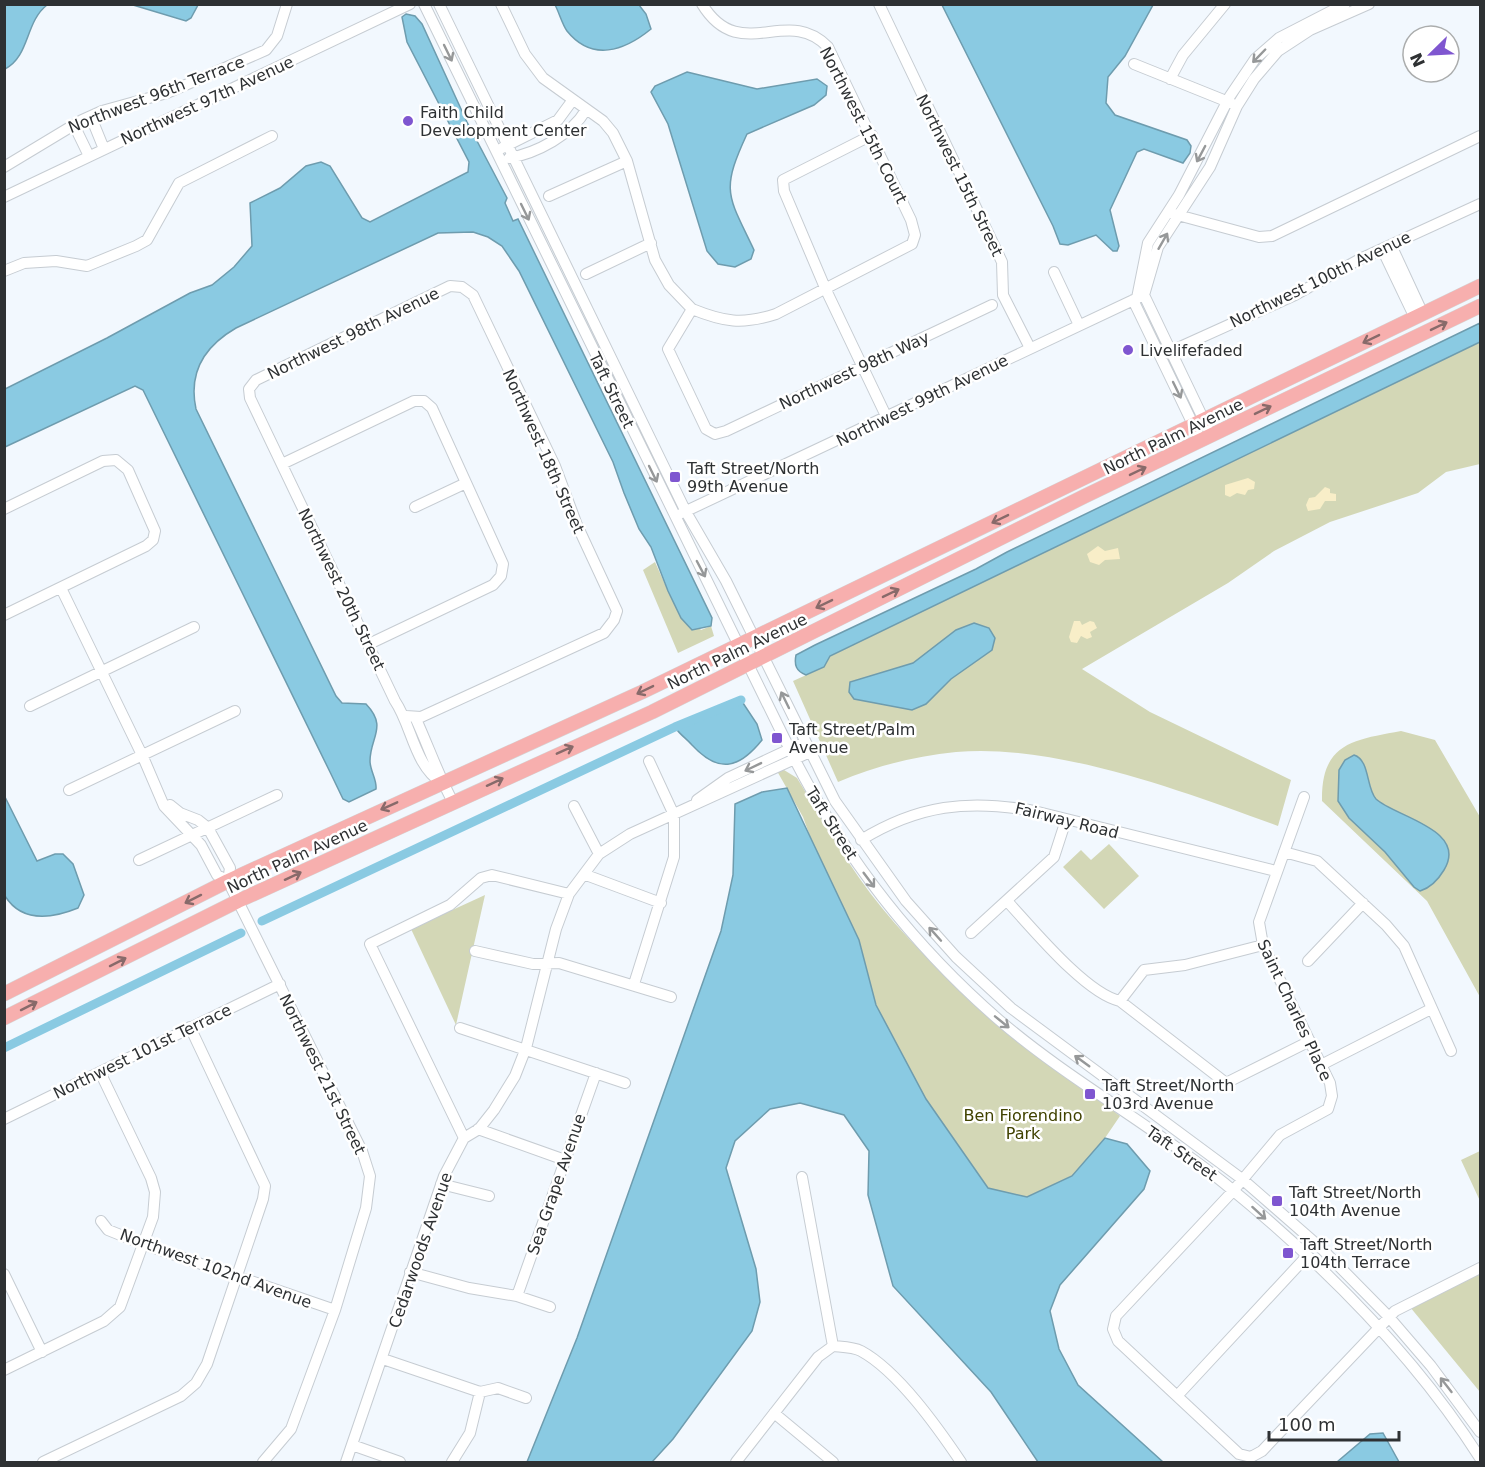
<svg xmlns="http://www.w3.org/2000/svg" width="1485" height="1467" font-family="'DejaVu Sans',sans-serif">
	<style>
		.green { fill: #d3d7b6 }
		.sand { fill: #f8eec8 }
		.water { fill: #8acae2; stroke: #6e9cae; stroke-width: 1.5 }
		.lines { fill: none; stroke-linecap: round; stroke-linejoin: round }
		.canal { stroke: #8acae2; stroke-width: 9 }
		.minor-casing { stroke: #c6ccd2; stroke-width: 12 }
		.major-casing { stroke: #d5d6d6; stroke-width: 15 }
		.minor { stroke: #fff; stroke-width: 10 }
		.major { stroke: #f7afae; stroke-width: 14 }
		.oneway { stroke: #969899 }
		.oneway2 { stroke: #886a6a }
		.poi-dot { fill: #7f56d0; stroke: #fff; stroke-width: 2 }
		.labels { text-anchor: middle; stroke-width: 5; stroke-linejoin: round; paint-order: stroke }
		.street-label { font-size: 16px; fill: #2e3133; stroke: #fff }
		.poi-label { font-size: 16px; fill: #2e3133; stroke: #fff; text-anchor: start }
		.park-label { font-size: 16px; fill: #404200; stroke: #fff }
	</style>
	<rect width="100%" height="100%" fill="#f2f8fe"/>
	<path class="green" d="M1480 342V464L1446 472 1418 493 1330 522 1274 551 1228 583 1082 669 1150 712 1291 780 1278 826C1185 792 1055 743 956 752 915 756 876 766 838 782L793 681 824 667 830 656Z
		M655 562 668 591 701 630 711 626 714 636 678 653 643 570Z
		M1401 731 1435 740 1480 817V997L1427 901 1322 801C1321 743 1353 740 1401 731Z
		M784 770 797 778C824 822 849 868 882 908 948 989 1038 1051 1120 1116L1105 1138 1072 1176 1027 1197 989 1189 926 1099 876 1005 859 940 819 861 803 817 777 771Z
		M1109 844 1139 876 1104 909 1063 867 1081 850 1091 860Z
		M485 895 456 1025 411 929Z
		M1480 1151V1201L1461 1160Z
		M1480 1273V1392L1410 1307Z"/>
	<path class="sand" d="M1248 478 1255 482 1254 489 1248 490 1245 495 1237 493 1230 497 1225 495V485Z
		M1325 487 1330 489V493L1336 494V501H1325L1320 509 1308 511 1306 505 1309 498 1315 497Z
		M1098 546 1105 551 1118 548 1120 559 1105 560 1099 565 1090 562 1087 554Z
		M1074 621H1080L1082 625 1090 621 1094 622 1097 628 1090 632 1092 637 1087 639 1081 636 1077 643 1071 642 1069 637Z"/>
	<path class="water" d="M5 4 47 5C25 22 30 56 5 69Z
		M133 5H198L191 18 186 21Z
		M555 5H639L646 14 651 29C624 51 592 62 567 31 562 24 559 12 555 5Z
		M942 5H1153L1125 56 1108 77 1106 103 1115 115 1187 140 1191 146 1190 153 1183 163 1144 149 1137 152 1110 210 1119 246 1117 251H1113L1096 235 1068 245 1060 244 1053 226Z
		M406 14 415 16 422 24 467 122 507 198 505 203 513 221 518 219 712 618 711 626 692 630 681 618 668 591 651 547 639 529 624 493 613 462 519 271 502 246 488 237 473 232 438 233 236 328C205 346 188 372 196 409L336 696 342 703 366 704C388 727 370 737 370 761 370 771 377 779 376 789L349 802 343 799 330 772 143 390 135 386 5 447V389L107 338 190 293 212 285 234 267 252 246 250 203 280 188 306 166 321 162 330 166 362 218 370 222 468 172 469 162 407 42 402 17Z
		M687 72 757 89 817 79 827 86 826 95 814 105 747 134C720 192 728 195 754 250L751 259 735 267 718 264 707 251 668 124 651 92 655 86Z
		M1480 323V342L830 656 824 667 806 675C796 671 794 665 796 655L815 645 976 569 1007 552Z
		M974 623 989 628 995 638 992 650 951 679 926 704 912 710 854 699 849 692 850 682 913 663 956 630Z
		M741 700 757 724 762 740C738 770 718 773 692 745 686 738 680 735 675 727Z
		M1354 755C1370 760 1366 788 1376 799 1393 816 1469 829 1444 870 1438 880 1430 888 1420 891L1414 887 1385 852 1349 818 1338 801 1339 770 1345 760Z
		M787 788 859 940 876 1005 926 1099 988 1188 1027 1197 1072 1176 1105 1138 1127 1144 1150 1171 1144 1189 1060 1285 1050 1311 1059 1349 1078 1385 1163 1462H1038L991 1392 893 1286 868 1195 869 1151 844 1115 800 1103 770 1109 735 1141 726 1168 756 1269 760 1302 752 1331 673 1439 652 1462H527L577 1338 721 931 733 875 735 804 762 792Z
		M4 795 37 861 55 854H63L73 864 84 895 78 908C51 919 22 923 5 896Z
		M1383 1433 1399 1462H1337L1370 1434Z"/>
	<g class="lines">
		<path class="canal" d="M262 921 675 727 741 700
			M4 1048 241 933"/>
		<g class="minor-casing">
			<path id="minor" d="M424 4 795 760C846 859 915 947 999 1020 1069 1080 1152 1125 1224 1183 1321 1262 1413 1353 1480 1458
				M439 4 686 512 726 581 835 801 906 901 956 957 1011 1008 1242 1179 1321 1248 1388 1316 1431 1366 1480 1432
				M501 4 525 54 543 78 603 121 613 133 627 161 655 260 669 285 692 309 668 349 706 429 715 434 726 431 992 305
				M879 4 1002 262 1003 295 1030 348
				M1134 64 1231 103
				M1170 79 1183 55 1225 4
				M91 117 104 149
				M74 125 89 156
				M872 135 783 180 784 191 826 290 887 418
				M502 148 558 120 572 101
				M509 158C537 153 571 135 586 110
				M4 167 82 120 102 111 167 93 266 50 277 36 287 4
				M549 196 627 161
				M4 197 410 4
				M1174 214 1259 237 1272 236 1480 136
				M1391 245 1423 314
				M1382 249 1415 318
				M4 271 24 263 56 261 87 266 136 246 147 240 179 183 272 136
				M1054 272 1079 325
				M586 274 651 243
				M1144 295 1211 435
				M1137 298 1148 243 1179 195 1230 96 1255 59 1279 38 1345 4
				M1133 300 1201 441
				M692 309C724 322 742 325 776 314L912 244 915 235 911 220 828 47C787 4 740 66 702 4
				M1160 356 1295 295 1360 259 1480 204
				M282 464 414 401H424L432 408 503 564 501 576 493 585 369 644
				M415 507 466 483
				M4 509 103 461 116 460 128 470 155 531 153 540 146 546 4 615
				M682 513 1144 295 1158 247 1210 167 1237 106 1254 79 1278 51 1310 30 1369 4
				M61 588 143 757 164 806 201 845 217 875 228 881 362 1151 370 1176 366 1208 335 1310 291 1429 263 1462
				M30 706 194 627
				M406 716 421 717 604 633 614 620 617 611 577 525 555 466 473 295 462 287 450 286 256 380 249 389 250 398 395 701C412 726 414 765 442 783
				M415 717C428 745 438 775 453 802
				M69 790 235 711
				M1304 797 1259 922 1263 945 1330 1083 1332 1096 1328 1109 1280 1135 1233 1191 1116 1316 1113 1329 1118 1341 1239 1454 1251 1457 1262 1451 1395 1311 1480 1268
				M697 800 728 778 805 742
				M170 805 180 813 198 820 208 828 230 868 228 881
				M574 806 599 854
				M861 840C918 805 968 799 1034 811L1276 871
				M1284 852 1317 861 1386 925 1404 946 1451 1051
				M139 860 277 795
				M586 875 661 903
				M1007 901C1032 928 1086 994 1120 1001L1226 1083 1310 1041
				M971 933 1054 857 1066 820
				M475 951 533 964 559 963 671 997
				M1308 961 1363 903
				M634 984 674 857V815L649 761
				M1120 1001 1144 970 1185 965 1263 945
				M460 1028 625 1083
				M1321 1065 1431 1009
				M4 1119 280 984
				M478 1129 565 1160
				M464 1138 370 944 450 905 481 878 492 875 569 894
				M802 1177 833 1346C842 1347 853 1347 861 1351 898 1371 938 1428 961 1462
				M441 1184 489 1196
				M101 1221 108 1230 143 1244 335 1310
				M410 1272 469 1288 517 1296 550 1307
				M4 1274 42 1352
				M517 1296 596 1073
				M383 1359 480 1392 498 1388 526 1398
				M4 1370 104 1321 120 1307 153 1217 155 1192 151 1178 100 1072
				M1177 1396 1307 1256
				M774 1413 833 1462
				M352 1445 400 1462
				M43 1462 181 1396 196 1383 207 1364 263 1199 265 1186 190 1027
				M346 1462 444 1176 464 1138 479 1129 494 1110 515 1076 526 1048 556 929 569 894 599 854 630 834 810 752
				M452 1462 470 1433 480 1392
				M736 1462 818 1357 833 1346"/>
		</g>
		<g class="major-casing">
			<path id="major" d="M4 994 228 881 642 692 1480 286
				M4 1018 238 901 652 712 1085 496 1480 306"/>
		</g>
		<use href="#minor" class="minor"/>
		<use href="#major" class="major"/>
	</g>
	<defs><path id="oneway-shaft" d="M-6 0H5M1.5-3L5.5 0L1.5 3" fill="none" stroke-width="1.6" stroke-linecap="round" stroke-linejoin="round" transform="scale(1.5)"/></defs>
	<g class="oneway">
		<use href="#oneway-shaft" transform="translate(448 53) rotate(64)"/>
		<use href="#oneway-shaft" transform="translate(1259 56) rotate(134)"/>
		<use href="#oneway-shaft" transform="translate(1201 154) rotate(118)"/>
		<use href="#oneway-shaft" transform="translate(525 212) rotate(64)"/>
		<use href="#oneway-shaft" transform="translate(1163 241) rotate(-60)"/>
		<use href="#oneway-shaft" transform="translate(1177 390) rotate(64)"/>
		<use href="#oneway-shaft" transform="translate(653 474) rotate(64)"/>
		<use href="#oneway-shaft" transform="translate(701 569) rotate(62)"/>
		<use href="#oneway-shaft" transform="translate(785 700) rotate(-116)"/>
		<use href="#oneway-shaft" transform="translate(753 767) rotate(154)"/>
		<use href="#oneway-shaft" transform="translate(869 880) rotate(53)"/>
		<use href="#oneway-shaft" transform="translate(935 934) rotate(-132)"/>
		<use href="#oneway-shaft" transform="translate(1002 1022) rotate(39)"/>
		<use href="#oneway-shaft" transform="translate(1082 1061) rotate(-144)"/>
		<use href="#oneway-shaft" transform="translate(1259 1213) rotate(42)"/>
		<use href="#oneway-shaft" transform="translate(1446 1385) rotate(-128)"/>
	</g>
	<g class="oneway2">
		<use href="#oneway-shaft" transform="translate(1439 326) rotate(-26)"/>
		<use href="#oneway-shaft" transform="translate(1371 339) rotate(154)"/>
		<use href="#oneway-shaft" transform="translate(1263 410) rotate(-26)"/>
		<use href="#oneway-shaft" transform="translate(1138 471) rotate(-26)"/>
		<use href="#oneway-shaft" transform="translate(1000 519) rotate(154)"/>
		<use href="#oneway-shaft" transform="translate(891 593) rotate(-26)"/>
		<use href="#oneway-shaft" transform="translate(824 604) rotate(154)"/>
		<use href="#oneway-shaft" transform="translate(645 690) rotate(154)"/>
		<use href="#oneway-shaft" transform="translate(565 750) rotate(-24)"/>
		<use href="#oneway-shaft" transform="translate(495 782) rotate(-25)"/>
		<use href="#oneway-shaft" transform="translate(389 806) rotate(156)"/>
		<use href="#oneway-shaft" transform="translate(293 876) rotate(-25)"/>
		<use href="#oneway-shaft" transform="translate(193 899) rotate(153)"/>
		<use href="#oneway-shaft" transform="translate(118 962) rotate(-27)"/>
		<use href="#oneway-shaft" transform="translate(29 1006) rotate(-27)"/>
	</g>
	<g class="poi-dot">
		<circle cx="408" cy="121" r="6"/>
		<circle cx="1128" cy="350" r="6"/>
		<rect x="669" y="471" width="12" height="12" rx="3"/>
		<rect x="771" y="732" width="12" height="12" rx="3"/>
		<rect x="1084" y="1088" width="12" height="12" rx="3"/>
		<rect x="1271" y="1195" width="12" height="12" rx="3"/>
		<rect x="1282" y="1247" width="12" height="12" rx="3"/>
	</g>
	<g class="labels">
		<g class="street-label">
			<text transform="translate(156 94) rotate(-21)" y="6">Northwest 96th Terrace</text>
			<text transform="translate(207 100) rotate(-25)" y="6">Northwest 97th Avenue</text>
			<text transform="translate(864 125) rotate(63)" y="6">Northwest 15th Court</text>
			<text transform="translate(960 175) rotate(64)" y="6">Northwest 15th Street</text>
			<text transform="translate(1320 279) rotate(-26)" y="6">Northwest 100th Avenue</text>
			<text transform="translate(353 333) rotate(-26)" y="6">Northwest 98th Avenue</text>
			<text transform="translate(854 370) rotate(-25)" y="6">Northwest 98th Way</text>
			<text transform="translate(612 390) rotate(64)" y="6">Taft Street</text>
			<text transform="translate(922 400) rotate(-26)" y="6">Northwest 99th Avenue</text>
			<text transform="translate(1173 436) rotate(-26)" y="6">North Palm Avenue</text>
			<text transform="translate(544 451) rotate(66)" y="6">Northwest 18th Street</text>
			<text transform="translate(342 589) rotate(64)" y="6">Northwest 20th Street</text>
			<text transform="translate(737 651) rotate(-26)" y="6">North Palm Avenue</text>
			<text transform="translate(1067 820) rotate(14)" y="6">Fairway Road</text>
			<text transform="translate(832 823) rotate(58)" y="6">Taft Street</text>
			<text transform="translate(297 856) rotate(-25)" y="6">North Palm Avenue</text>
			<text transform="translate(1295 1010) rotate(65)" y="6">Saint Charles Place</text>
			<text transform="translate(142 1051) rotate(-26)" y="6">Northwest 101st Terrace</text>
			<text transform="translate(323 1074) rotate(64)" y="6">Northwest 21st Street</text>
			<text transform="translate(1182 1153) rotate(35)" y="6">Taft Street</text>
			<text transform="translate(556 1184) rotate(-71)" y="6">Sea Grape Avenue</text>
			<text transform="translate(420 1250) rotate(-71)" y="6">Cedarwoods Avenue</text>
			<text transform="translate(216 1268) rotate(20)" y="6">Northwest 102nd Avenue</text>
		</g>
		<g class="poi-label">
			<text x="420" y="118">Faith Child<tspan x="420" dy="18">Development Center</tspan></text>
			<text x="1140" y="356">Livelifefaded</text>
			<text x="687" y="474">Taft Street/North<tspan x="687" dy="18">99th Avenue</tspan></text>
			<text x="789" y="735">Taft Street/Palm<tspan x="789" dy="18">Avenue</tspan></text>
			<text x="1102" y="1091">Taft Street/North<tspan x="1102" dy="18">103rd Avenue</tspan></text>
			<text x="1289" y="1198">Taft Street/North<tspan x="1289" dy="18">104th Avenue</tspan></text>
			<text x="1300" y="1250">Taft Street/North<tspan x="1300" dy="18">104th Terrace</tspan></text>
		</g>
		<g class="park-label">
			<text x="1023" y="1121">Ben Fiorendino<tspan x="1023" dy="18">Park</tspan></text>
		</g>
	</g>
	<rect width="1485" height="1467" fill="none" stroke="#2e3133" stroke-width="12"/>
	<g transform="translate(1431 54) rotate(246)"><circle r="28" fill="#ffffff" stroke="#abadad" stroke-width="1.5"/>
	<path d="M0-4.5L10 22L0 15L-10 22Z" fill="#7f56d0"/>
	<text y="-9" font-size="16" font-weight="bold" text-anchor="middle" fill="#2e3133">N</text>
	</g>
	<path d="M1269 1431v9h130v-9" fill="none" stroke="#2e3133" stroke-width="3"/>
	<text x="1278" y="1431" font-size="18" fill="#2e3133" stroke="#ffffff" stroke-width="4.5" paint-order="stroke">100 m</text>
</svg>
